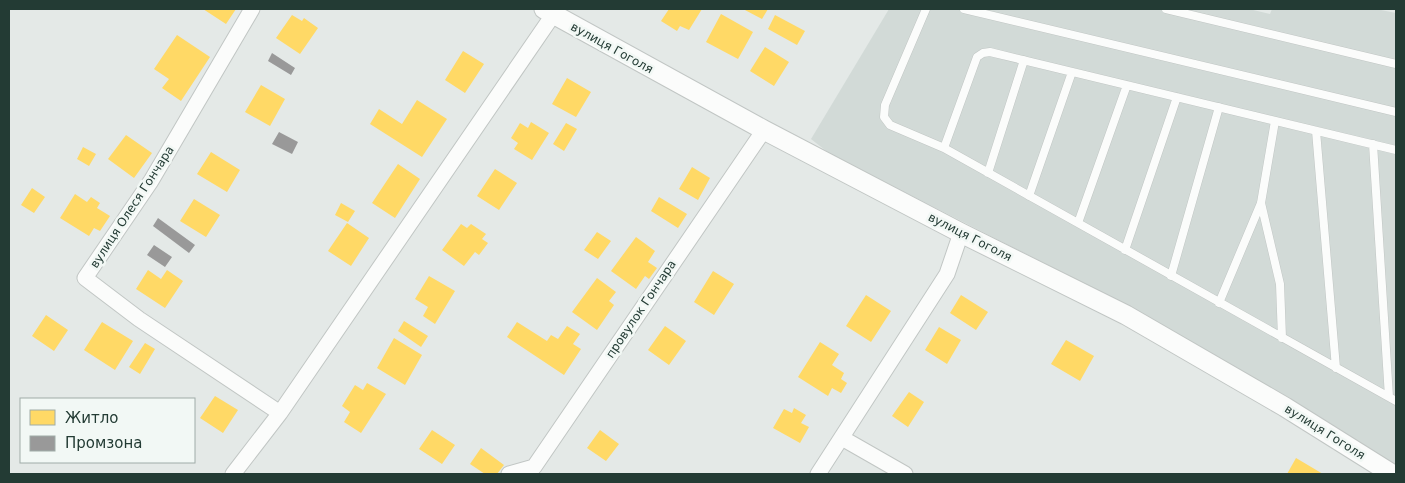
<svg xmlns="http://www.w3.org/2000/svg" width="1405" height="483" font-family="'DejaVu Sans',sans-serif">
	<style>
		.built { fill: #d2dad7 }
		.homes { fill: #ffd966 }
		.industry { fill: #999 }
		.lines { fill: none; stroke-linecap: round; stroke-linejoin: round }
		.service-casing { stroke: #c1c6c4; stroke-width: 9 }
		.minor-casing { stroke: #c1c6c4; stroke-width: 17 }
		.tertiary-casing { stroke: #c1c6c4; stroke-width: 21 }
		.service { stroke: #fbfcfb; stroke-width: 8 }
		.minor { stroke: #fbfcfb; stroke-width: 15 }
		.tertiary { stroke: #fbfcfb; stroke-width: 19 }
		.labels { text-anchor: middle; stroke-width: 5; stroke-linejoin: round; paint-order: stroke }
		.street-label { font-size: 12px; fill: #233b34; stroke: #f2f8f5 }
	</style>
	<rect width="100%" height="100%" fill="#e4e9e7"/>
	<path class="built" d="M889 9H1249L1270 14 1272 9H1376L1396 13V467L1128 306 830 154 811 139Z"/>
	<path class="homes" d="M203 9H236L226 24Z
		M669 9H702L689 30 680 26 677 31 661 21Z
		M743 9H768L762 19Z
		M721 14 753 32 738 59 706 42Z
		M292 15 302 21 304 18 318 28 300 54 276 38Z
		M775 15 805 31 797 45 768 29Z
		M177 35 210 57 181 101 162 88 169 79 154 69Z
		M765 47 789 62 774 86 750 71Z
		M463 51 484 64 465 93 445 80Z
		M567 78 591 92 576 117 552 104Z
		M261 85 285 99 270 126 245 112Z
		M417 100 447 119 422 157 370 124 379 109 402 124Z
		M531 122 549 133 532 160 514 149 518 143 511 138 520 123 528 128Z
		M566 123 577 129 564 151 553 144Z
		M126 135 152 153 134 178 108 159Z
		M83 147 96 154 89 166 77 159Z
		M211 152 240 170 227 192 197 174Z
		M398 164 420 179 395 218 372 203Z
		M692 167 710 178 698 200 679 189Z
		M495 169 517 183 499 210 477 196Z
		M32 188 45 197 34 213 21 205Z
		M75 194 87 202 91 197 100 203 97 208 110 216 100 231 94 228 89 236 60 218Z
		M659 197 687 214 678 228 651 211Z
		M194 199 220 215 206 237 180 221Z
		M341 203 355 211 348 222 335 215Z
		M347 223 369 238 351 266 328 251Z
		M461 224 467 228 471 224 486 234 482 239 488 243 479 255 475 252 464 266 442 250Z
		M597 232 611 241 598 259 584 250Z
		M636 237 655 251 648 262 657 268 649 279 645 276 636 289 611 271Z
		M148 270 161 279 167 270 183 281 165 308 136 289Z
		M713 271 734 284 714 315 694 302Z
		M429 276 455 291 435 324 423 316 428 307 415 299Z
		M597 278 616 292 609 301 614 305 597 330 572 312Z
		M866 295 891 311 871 342 846 326Z
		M961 295 988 312 976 330 950 313Z
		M46 315 68 330 54 351 32 336Z
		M404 321 428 336 421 347 398 331Z
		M102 322 133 341 115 370 84 350Z
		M517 322 547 341 551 335 558 339 567 326 580 334 573 344 581 349 564 375 507 337Z
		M665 326 686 341 669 365 648 350Z
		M939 327 961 340 947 364 925 350Z
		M394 338 422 355 405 385 377 368Z
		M1066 340 1094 356 1080 381 1051 364Z
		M820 342 839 354 832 365 844 373 841 379 847 383 841 393 832 388 828 396 798 377Z
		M145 343 155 349 140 374 129 367Z
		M367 383 386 394 361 433 344 422 350 412 342 406 355 385 363 390Z
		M909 392 924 402 908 427 892 416Z
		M215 396 238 410 223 433 200 418Z
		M794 408 806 415 801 423 809 427 800 443 773 428 784 409 792 413Z
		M432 430 455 445 442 464 419 449Z
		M600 430 619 444 606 461 587 448Z
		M481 448 504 465 497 474H485L470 464Z
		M1296 458 1323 474H1287Z"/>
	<path class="industry" d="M272 53 295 68 291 75 268 61Z
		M279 132 298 142 292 154 272 144Z
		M158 218 195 245 189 253 153 226Z
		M154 245 172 257 165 267 147 255Z"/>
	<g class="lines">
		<g class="service-casing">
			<path id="service" d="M926 9 885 105 884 117 890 125 944 148 1396 401
				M964 9 1396 112
				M1166 9 1396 64
				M1316 131 1336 368
				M1373 144 1389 397
				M944 148 977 57 983 53 990 52 1396 150
				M988 173 1024 60
				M1029 196 1072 72
				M1261 203 1280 284 1282 338
				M1078 223 1127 85
				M1125 250 1177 97
				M1171 276 1219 107
				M1219 303 1261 203 1275 121"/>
		</g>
		<g class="minor-casing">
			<path id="minor" d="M252 9 151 181 85 278 139 319 280 413
				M842 438 905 474
				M233 474 280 413 553 15
				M509 474 534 467 764 130
				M818 474 947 274 961 233"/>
		</g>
		<g class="tertiary-casing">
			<path id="tertiary" d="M544 9 764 130 961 233 1126 315 1285 407 1392 474"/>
		</g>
		<use href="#service" class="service"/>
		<use href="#minor" class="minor"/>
		<use href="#tertiary" class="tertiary"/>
	</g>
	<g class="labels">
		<g class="street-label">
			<text transform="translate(612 48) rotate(29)" y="4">вулиця Гоголя</text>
			<text transform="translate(132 207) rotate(-57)" y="4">вулиця Олеся Гончара</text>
			<text transform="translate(970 237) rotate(27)" y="4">вулиця Гоголя</text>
			<text transform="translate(641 309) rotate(-56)" y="4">провулок Гончара</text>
			<text transform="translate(1325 432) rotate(32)" y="4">вулиця Гоголя</text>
		</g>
	</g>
	<rect width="1405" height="483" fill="none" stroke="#233b34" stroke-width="20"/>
	<rect x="20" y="398" width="175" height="65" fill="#f2f8f5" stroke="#9faca8"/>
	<rect x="30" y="410" width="25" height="15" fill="#ffd966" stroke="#9faca8"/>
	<text x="65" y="423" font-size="15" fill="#233b34">Житло</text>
	<rect x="30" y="436" width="25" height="15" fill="#999999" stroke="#9faca8"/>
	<text x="65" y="448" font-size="15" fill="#233b34">Промзона</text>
</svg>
